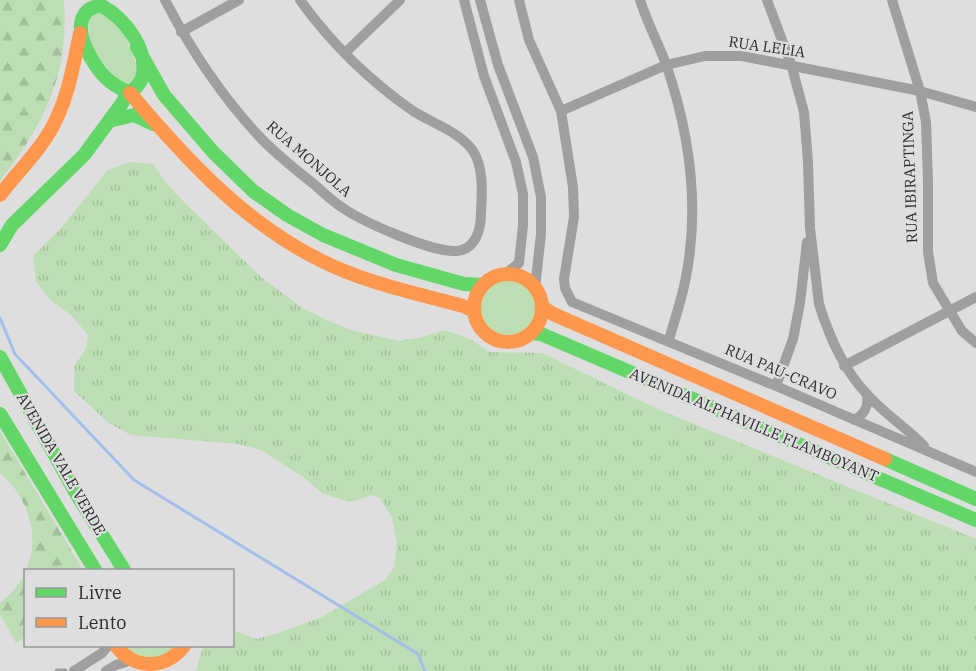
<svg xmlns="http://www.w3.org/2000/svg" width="976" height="671" font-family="'IBM Plex Serif',serif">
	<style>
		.grass { fill: url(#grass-tufts) }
		.forest { fill: url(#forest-firs) }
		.park { fill: #bddeb5 }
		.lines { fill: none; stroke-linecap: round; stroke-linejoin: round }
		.stream { stroke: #a2bfec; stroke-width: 3 }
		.lane { stroke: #9f9f9e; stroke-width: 5 }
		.street { stroke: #9f9f9e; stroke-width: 10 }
		.fast { stroke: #63d668; stroke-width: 14 }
		.slow { stroke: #ff974d; stroke-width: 14 }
		.labels { text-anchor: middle; stroke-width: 4.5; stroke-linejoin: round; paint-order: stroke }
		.street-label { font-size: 15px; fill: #2d2d2e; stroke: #dededf }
	</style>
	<defs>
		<pattern id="grass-tufts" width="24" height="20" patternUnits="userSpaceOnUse" patternTransform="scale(1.5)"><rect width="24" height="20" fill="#bddeb5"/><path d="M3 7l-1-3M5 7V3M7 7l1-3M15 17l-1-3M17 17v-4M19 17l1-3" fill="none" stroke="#a3bf9c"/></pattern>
		<pattern id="forest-firs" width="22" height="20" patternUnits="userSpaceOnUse" patternTransform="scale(1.5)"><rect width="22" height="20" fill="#bddeb5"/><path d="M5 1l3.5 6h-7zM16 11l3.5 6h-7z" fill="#a3bf9c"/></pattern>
	</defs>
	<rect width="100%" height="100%" fill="#dededf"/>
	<path class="grass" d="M129 162 153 164 168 185 184 202 262 278 301 307 327 320 351 330 399 341 422 337 445 330 472 340 489 352 542 353 660 410 976 539V671H196L203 646H232L233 630 257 639 279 633 324 616 386 579 394 567 397 542 392 518 380 498 372 495 355 501H346L322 493 303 477 261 450 238 444 131 435 110 424 74 391V366L86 349 88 335 71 315 50 300 36 281 33 256 61 228 107 171Z"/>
	<path class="forest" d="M0 0H64C69 76 45 122 0 181Z
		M0 431 83 570H26L25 637 16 643 0 614V603C45 569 41 508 0 473Z"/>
	<path class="park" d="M99 10 124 31 137 67 135 82 124 86 92 52 87 18Z
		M479 308a29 29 0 1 1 58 0a29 29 0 1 1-58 0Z
		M122 646H177L148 664Z"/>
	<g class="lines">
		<path class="stream" d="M0 318 15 354 134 480 418 654 425 671"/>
		<path class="lane" d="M57 671H65"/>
		<path class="street" d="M165 0C190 48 220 94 257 134 274 153 295 169 315 185 324 193 333 202 343 208 363 222 433 253 457 251 476 249 481 229 481 213 482 195 484 167 473 151 460 132 432 123 413 111 370 81 331 43 300 0
			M464 0 484 76 516 162 523 194V225L519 263 504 275
			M480 0 498 65 533 157 541 197V234L535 288
			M519 0 529 40 561 111 573 187 574 217 564 279 565 288 572 302 776 386 976 472
			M640 0C647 22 658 43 666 64 690 134 700 210 685 282 681 302 674 321 669 340
			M767 0 791 64 804 112 808 162 810 228 819 304C829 336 843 369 866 393 883 413 906 427 924 446
			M892 0 920 91 926 122 928 182V252L933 283 962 331 976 343
			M181 32 239 0
			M345 53 400 0
			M561 111 666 65 705 56H742L920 91 976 107
			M844 366 976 297
			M776 386 793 339 800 303 807 242
			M854 420C864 415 869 406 867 395
			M74 671 102 653 108 646
			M106 671 116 665 126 662"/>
		<path class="fast" d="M100 5C124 17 150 50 142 78 140 85 134 89 130 93 121 89 113 85 106 78 93 66 70 28 87 11 90 8 96 7 100 5Z
			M137 47 164 95 213 152 253 191 287 215 323 235 396 265 464 284 483 285
			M109 121 134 115 153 124
			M0 245 12 225 84 155 123 102 127 92
			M532 333 541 334 976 520
			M0 357 77 495 124 570
			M0 414 95 570
			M885 459 976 499"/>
		<path class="slow" d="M130 93C185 158 243 222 320 260 365 283 415 293 463 306L474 311
			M0 195C15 175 34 157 47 136 67 105 73 68 80 33
			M474 308a34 34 0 1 1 68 0a34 34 0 1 1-68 0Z
			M542 307 553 314 885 459
			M116 646C135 670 165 670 184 646"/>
	</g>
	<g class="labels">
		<g class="street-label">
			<text transform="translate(767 47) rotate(8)" y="5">RUA LELIA</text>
			<text transform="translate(309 159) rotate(41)" y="5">RUA MONJOLA</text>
			<text transform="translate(910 177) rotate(-92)" y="5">RUA IBIRAPTINGA</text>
			<text transform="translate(781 372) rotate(23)" y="5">RUA PAU-CRAVO</text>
			<text transform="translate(754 425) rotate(23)" y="5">AVENIDA ALPHAVILLE FLAMBOYANT</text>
			<text transform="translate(61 464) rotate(60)" y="5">AVENIDA VALE VERDE</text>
		</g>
	</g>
	<rect x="24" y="569" width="210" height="78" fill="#dededf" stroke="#979798" stroke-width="1.5"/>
	<rect x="36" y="588" width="30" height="9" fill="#63d668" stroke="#979798" stroke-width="1.5"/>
	<text x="78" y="599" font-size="18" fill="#2d2d2e">Livre</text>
	<rect x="36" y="618" width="30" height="9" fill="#ff974d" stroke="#979798" stroke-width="1.5"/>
	<text x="78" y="629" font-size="18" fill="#2d2d2e">Lento</text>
</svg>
